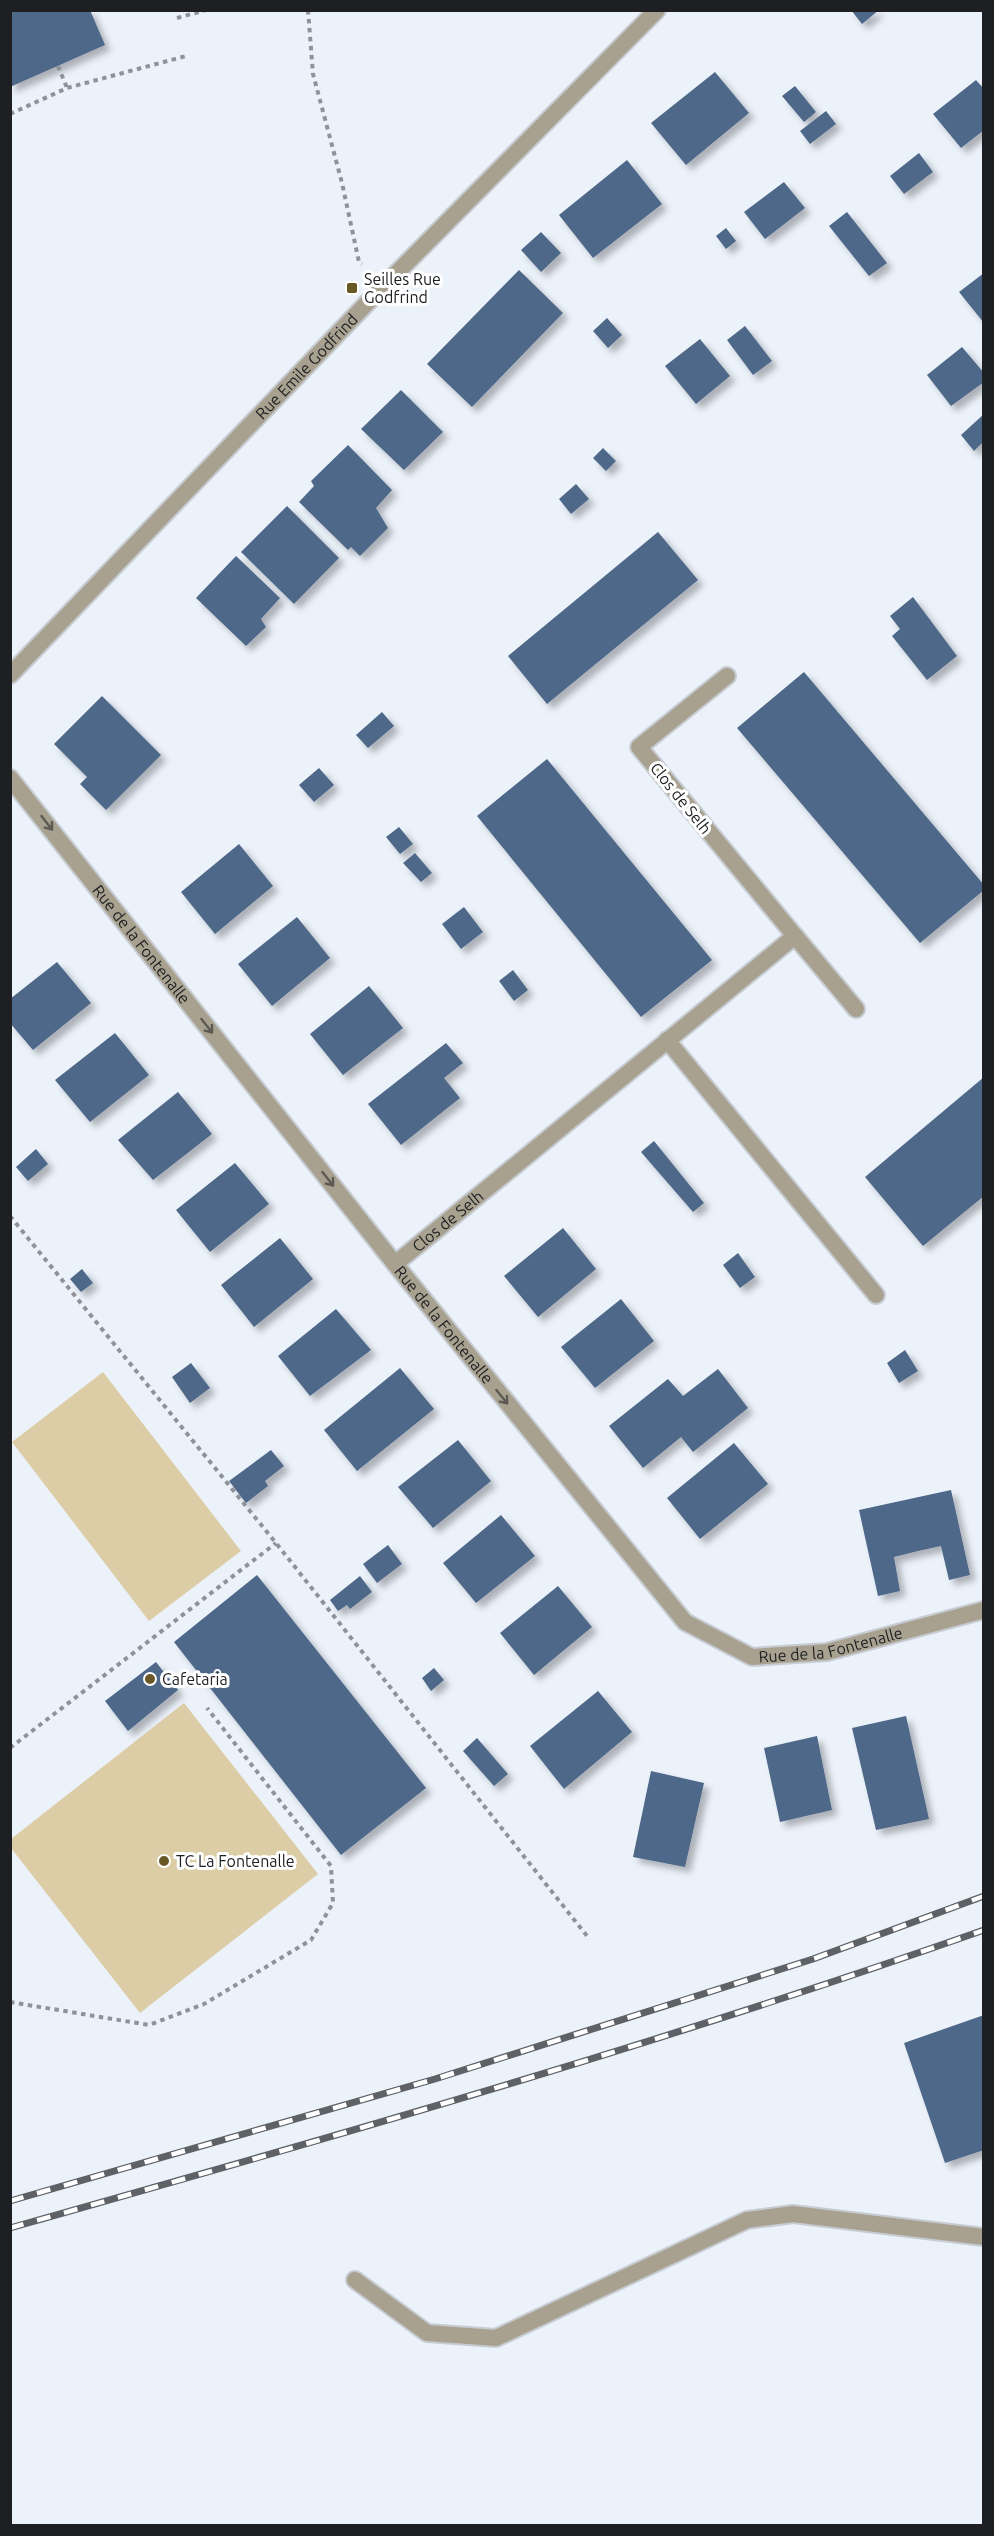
<svg xmlns="http://www.w3.org/2000/svg" width="994" height="2536" font-family="Ubuntu,sans-serif">
	<style>
		.green { fill: #dccda7 }
		.building { fill: #4e6788; filter: url(#shadow) }
		.lines { fill: none; stroke-linecap: round; stroke-linejoin: round }
		.service-casing { stroke: #c7ccd3; stroke-width: 20 }
		.minor-casing { stroke: #c7ccd3; stroke-width: 20 }
		.tertiary-casing { stroke: #c7ccd3; stroke-width: 20 }
		.path { stroke: #8f9399; stroke-width: 4; stroke-dasharray: 4.5 4.5; stroke-linecap: butt }
		.service { stroke: #a8a18f; stroke-width: 16 }
		.minor { stroke: #a8a18f; stroke-width: 16 }
		.tertiary { stroke: #a8a18f; stroke-width: 16 }
		.rail-casing { stroke: #5e6166; stroke-width: 7 }
		.rail { stroke: #fff; stroke-width: 4.5; stroke-dasharray: 14; stroke-linecap: butt }
		.oneway { stroke: #5c5a53 }
		.poi-dot { fill: #695725; stroke: #fff; stroke-width: 2 }
		.labels { text-anchor: middle; stroke-width: 6; stroke-linejoin: round; paint-order: stroke }
		.poi-label { font-size: 16px; fill: #1d1f22; stroke: #fff; text-anchor: start }
		.street-label { font-size: 16px; fill: #1d1f22; stroke: #fff }
	</style>
	<defs>
		<filter id="shadow"><feDropShadow dx="5.5" dy="5.5" stdDeviation="3" flood-color="#0004"/></filter>
	</defs>
	<rect width="100%" height="100%" fill="#ecf2fa"/>
	<path class="green" d="M103 1372 241 1551 149 1621 12 1442Z
		M184 1703 318 1874 140 2013 11 1848V1839Z"/>
	<path class="building" d="M10 10H90L105 45 10 87Z
		M851 10H879L862 24Z
		M715 72 749 113 686 165 651 123Z
		M976 80 984 89V130L961 148 933 114Z
		M795 86 816 112 804 122 782 96Z
		M826 111 836 124 810 144 800 131Z
		M919 153 933 172 904 194 890 176Z
		M627 160 662 204 593 258 559 215Z
		M784 182 805 208 765 239 744 212Z
		M847 212 887 263 869 276 829 226Z
		M726 228 736 241 726 249 716 236Z
		M541 232 561 253 541 272 521 250Z
		M519 270 563 313 472 407 427 364Z
		M984 273V323L959 292Z
		M607 318 622 335 608 348 593 331Z
		M745 326 772 361 753 375 727 340Z
		M700 339 730 376 696 404 665 366Z
		M962 347 984 373V382L951 406 927 375Z
		M401 390 443 432 404 470 361 429Z
		M984 414V441L974 451 961 435Z
		M348 445 392 490 376 508 388 528 360 556 351 547 348 550 299 502 314 486 311 481Z
		M603 448 616 461 606 471 593 458Z
		M576 484 589 499 571 514 559 499Z
		M287 506 339 558 294 604 241 552Z
		M658 532 698 580 547 704 508 656Z
		M236 556 280 598 261 619 266 627 246 646 196 598Z
		M913 597 957 656 927 680 892 636 900 629 890 616Z
		M804 672 984 885V890L920 943 737 728Z
		M102 696 161 755 106 810 80 784 87 777 54 744Z
		M382 712 394 726 368 748 356 735Z
		M547 759 712 960 641 1017 477 816Z
		M319 768 334 785 314 802 299 785Z
		M399 827 413 844 400 854 386 837Z
		M239 844 273 886 215 934 181 892Z
		M415 853 432 873 421 882 403 863Z
		M464 907 483 932 461 949 442 924Z
		M297 917 330 958 272 1006 238 964Z
		M57 962 91 1003 33 1050 10 1023V999Z
		M513 970 528 990 514 1001 499 981Z
		M369 986 403 1028 343 1075 310 1034Z
		M115 1033 149 1075 90 1122 55 1080Z
		M446 1043 463 1063 444 1078 460 1098 401 1145 368 1104Z
		M984 1077V1196L923 1246 865 1177Z
		M178 1092 212 1134 153 1180 118 1140Z
		M654 1141 704 1203 693 1212 641 1152Z
		M36 1149 48 1164 28 1181 16 1167Z
		M235 1163 269 1204 210 1252 176 1210Z
		M563 1228 596 1269 538 1317 504 1276Z
		M280 1238 313 1279 254 1327 221 1285Z
		M738 1253 755 1277 740 1288 723 1265Z
		M82 1269 93 1283 81 1292 70 1279Z
		M621 1299 654 1341 595 1388 561 1347Z
		M336 1309 371 1350 310 1396 278 1356Z
		M905 1350 918 1371 899 1383 887 1363Z
		M191 1363 210 1388 190 1403 172 1377Z
		M400 1368 434 1409 357 1471 324 1430Z
		M718 1369 748 1408 693 1452 681 1437 643 1468 609 1426 668 1379 683 1396Z
		M458 1440 491 1481 433 1528 398 1487Z
		M734 1443 768 1484 700 1539 667 1498Z
		M271 1450 284 1466 265 1481 268 1486 246 1503 229 1481Z
		M951 1490 970 1575 949 1580 941 1546 918 1551 894 1557 900 1591 878 1596 859 1510Z
		M501 1515 535 1556 476 1603 443 1563Z
		M388 1545 402 1564 377 1583 363 1564Z
		M257 1575 426 1788 341 1855 174 1642Z
		M360 1576 372 1592 350 1609 347 1605 338 1611 330 1600Z
		M558 1586 592 1627 534 1675 500 1633Z
		M156 1662 178 1690 128 1731 105 1701Z
		M434 1668 444 1680 431 1691 422 1678Z
		M598 1691 632 1732 564 1789 530 1746Z
		M906 1716 929 1819 876 1830 852 1728Z
		M817 1736 832 1810 780 1822 764 1748Z
		M477 1738 508 1774 494 1786 463 1751Z
		M651 1771 704 1783 685 1867 633 1857Z
		M984 2015V2150L945 2163 904 2043Z"/>
	<g class="lines">
		<g class="service-casing">
			<path id="service" d="M355 2280 427 2333 496 2338 747 2220 793 2214 984 2237"/>
		</g>
		<g class="minor-casing">
			<g id="minor">
				<path id="s1" d="M10 778 395 1264 685 1622 752 1657 827 1652 984 1610"/>
				<path d="M795 936 856 1009"/>
				<path d="M667 1040 876 1295"/>
				<path id="s2" d="M395 1264 795 936 639 747 727 676"/>
			</g>
		</g>
		<g class="tertiary-casing">
			<g id="tertiary">
				<path id="s3" d="M10 675 370 300 657 10"/>
			</g>
		</g>
		<path class="path" d="M308 10 313 74 342 183 359 262 362 264
			M177 18 206 10
			M58 66 67 88
			M10 114 67 88 186 56
			M10 1216 276 1543 587 1936
			M10 1748 276 1543
			M10 2002 149 2025 204 2004 311 1940 333 1903 331 1866 207 1708"/>
		<use href="#service" class="service"/>
		<use href="#minor" class="minor"/>
		<use href="#tertiary" class="tertiary"/>
		<g class="rail-casing">
			<path id="rail" d="M10 2201 435 2079 813 1959 984 1896
				M10 2228C337 2136 663 2043 984 1930"/>
		</g>
		<use href="#rail" class="rail"/>
	</g>
	<defs><path id="oneway-shaft" d="M-6 0H5M1.5-3L5.5 0L1.5 3" fill="none" stroke-width="1.6" stroke-linecap="round" stroke-linejoin="round" transform="scale(1.5)"/></defs>
	<g class="oneway">
		<use href="#oneway-shaft" transform="translate(47 823) rotate(52)"/>
		<use href="#oneway-shaft" transform="translate(207 1026) rotate(52)"/>
		<use href="#oneway-shaft" transform="translate(328 1179) rotate(52)"/>
		<use href="#oneway-shaft" transform="translate(502 1397) rotate(51)"/>
	</g>
	<g class="poi-dot">
		<rect x="346" y="282" width="12" height="12" rx="3"/>
		<circle cx="150" cy="1679" r="6"/>
		<circle cx="164" cy="1861" r="6"/>
	</g>
	<g class="labels">
		<g class="poi-label">
			<text x="364" y="285">Seilles Rue<tspan x="364" dy="18">Godfrind</tspan></text>
			<text x="162" y="1685">Cafetaria</text>
			<text x="176" y="1867">TC La Fontenalle</text>
		</g>
		<g class="street-label">
			<text dy="6" stroke="none"><textPath href="#s3" startOffset="428">Rue Emile Godfrind</textPath></text>
			<text transform="translate(681 798) rotate(51)" y="6">Clos de Selh</text>
			<text dy="6" stroke="none"><textPath href="#s1" startOffset="212">Rue de la Fontenalle</textPath></text>
			<text dy="6" stroke="none"><textPath href="#s2" startOffset="68">Clos de Selh</textPath></text>
			<text dy="6" stroke="none"><textPath href="#s1" startOffset="698">Rue de la Fontenalle</textPath></text>
			<text dy="6" stroke="none"><textPath href="#s1" startOffset="1236">Rue de la Fontenalle</textPath></text>
		</g>
	</g>
	<rect width="994" height="2536" fill="none" stroke="#1d1f22" stroke-width="24"/>
</svg>
